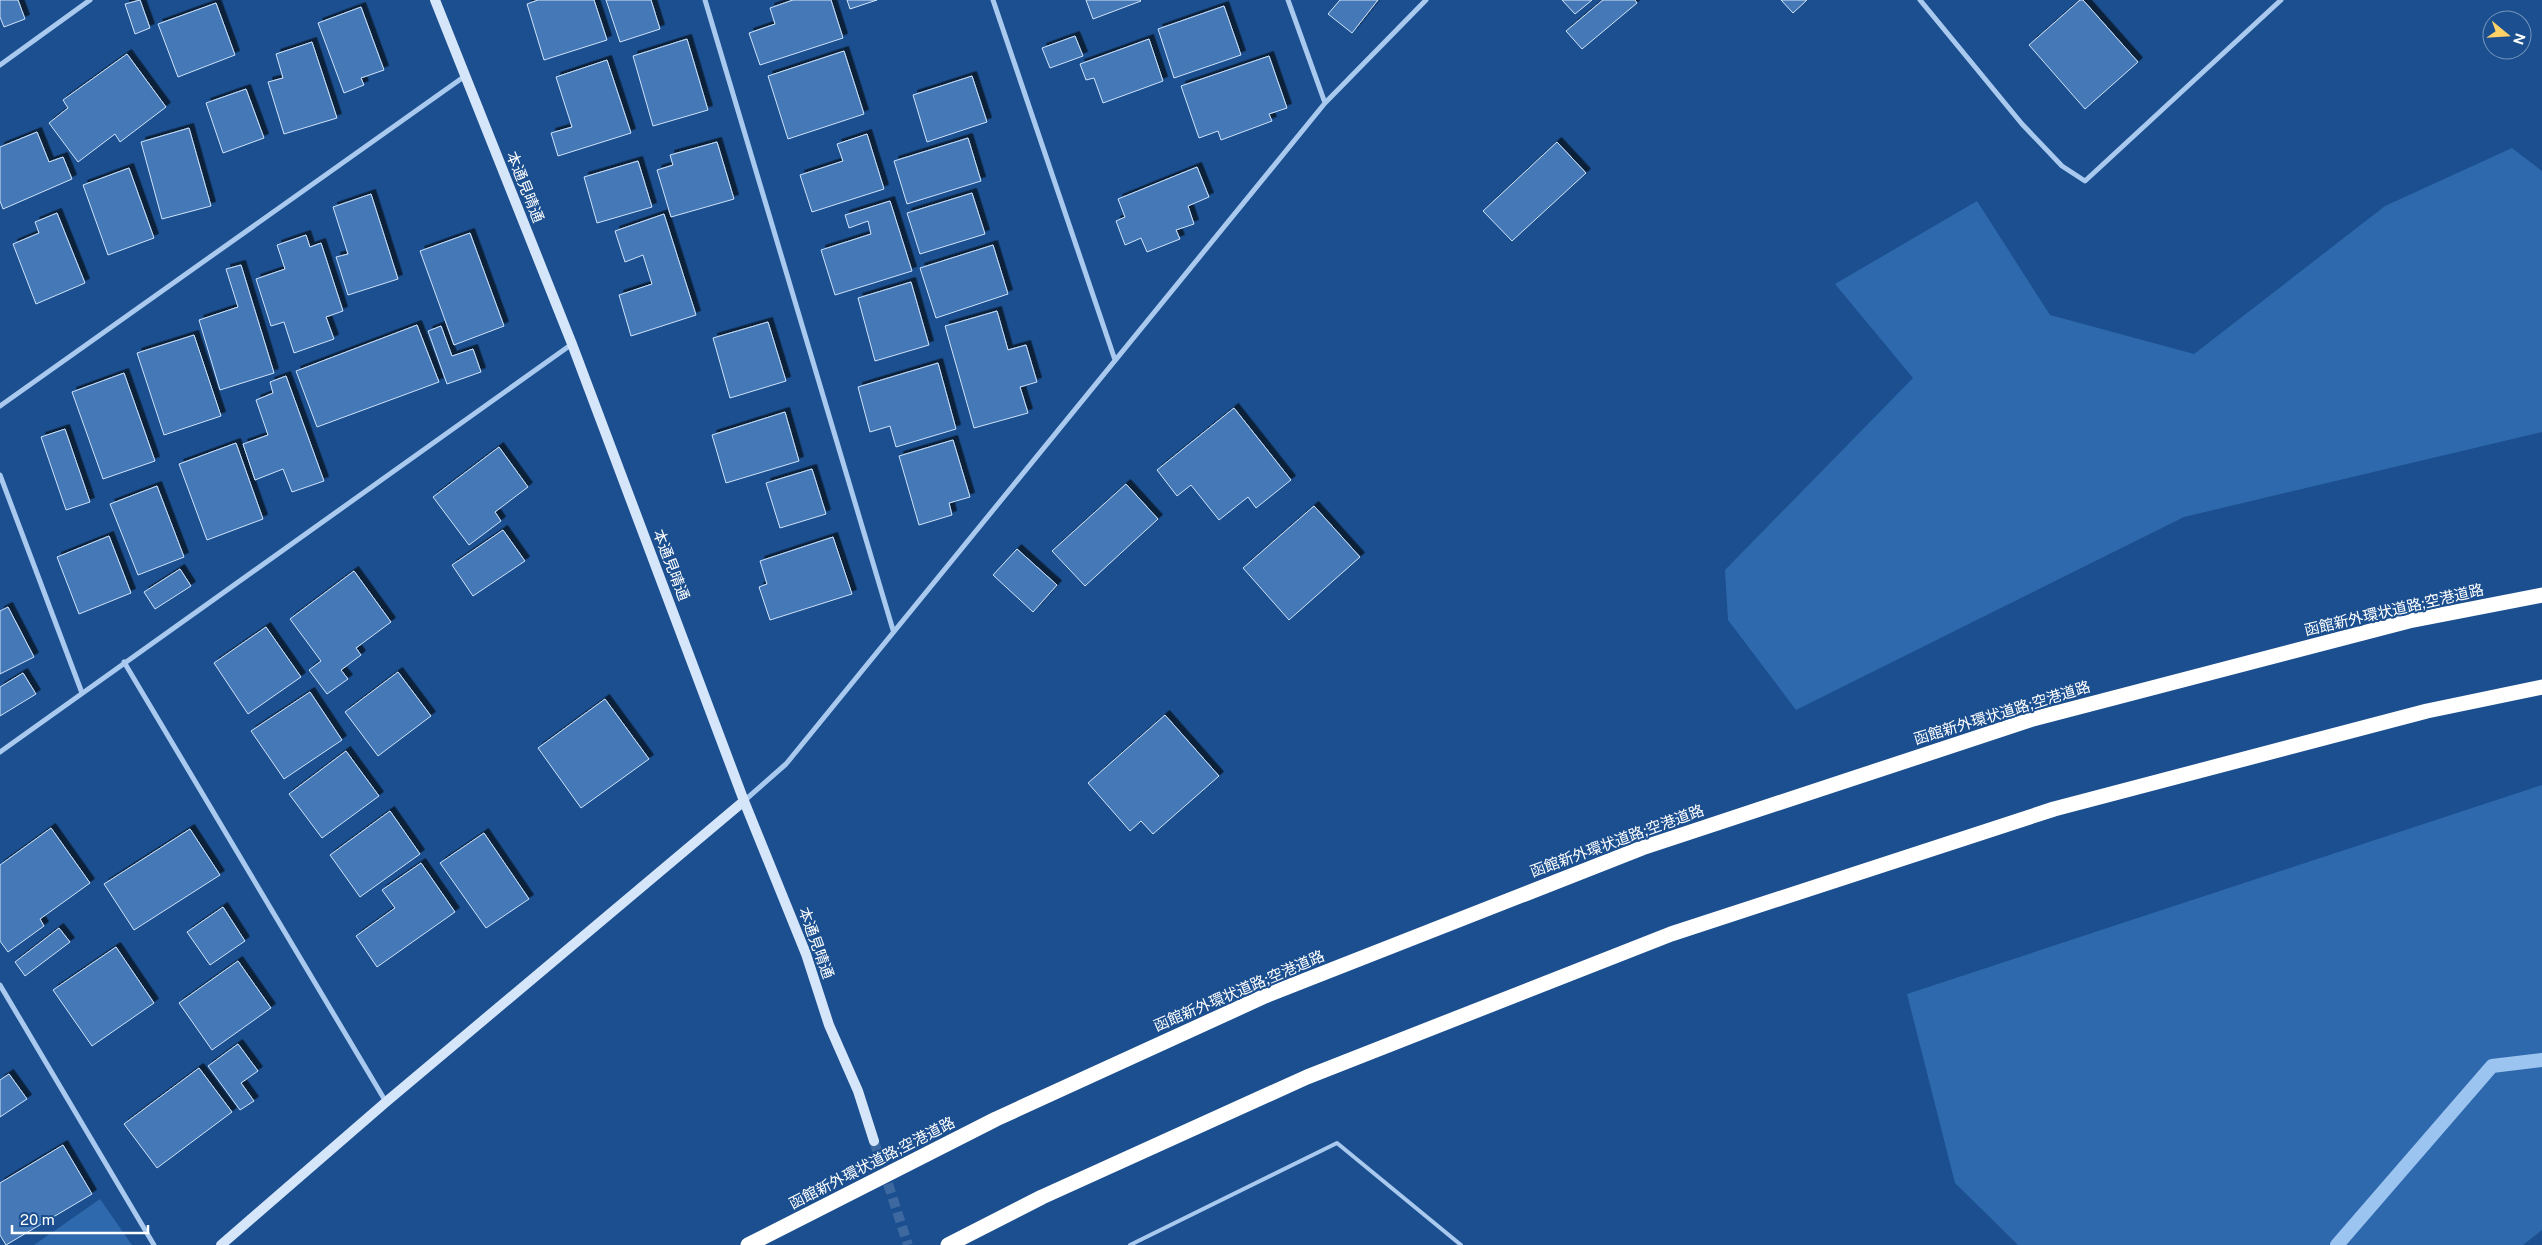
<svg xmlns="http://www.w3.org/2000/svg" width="2542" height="1245" font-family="'Public Sans','Noto Sans JP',sans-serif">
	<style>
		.green { fill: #2e69ad }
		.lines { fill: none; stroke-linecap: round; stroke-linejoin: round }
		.stream { stroke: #9cc4f0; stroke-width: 14 }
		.building { fill: #4478b7; stroke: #cfe3fa; filter: url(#shadow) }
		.secondary-tunnel { stroke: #3d69a0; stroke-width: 10; stroke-dasharray: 10 5; stroke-linecap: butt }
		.lane { stroke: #a9c9ee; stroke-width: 4 }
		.street { stroke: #a9c9ee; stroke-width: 5 }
		.secondary { stroke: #d6e6fa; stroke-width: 10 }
		.highway { stroke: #fff; stroke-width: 15 }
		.labels { text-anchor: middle; stroke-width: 4; stroke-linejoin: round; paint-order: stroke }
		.street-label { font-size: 15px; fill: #fff; stroke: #1b4f8f }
	</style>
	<defs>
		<filter id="shadow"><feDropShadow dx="4.5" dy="-4.5" stdDeviation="0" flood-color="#0009"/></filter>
	</defs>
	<rect width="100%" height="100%" fill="#1b4f8f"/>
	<path class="green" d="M2512 148 2542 171V432L2184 517 1796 710 1728 620 1725 570 1913 378 1835 284 1977 201 2050 315 2194 354 2385 206Z
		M2542 785V1230L2523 1245H2018L1955 1183 1907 994Z
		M100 1199 132 1245H33H34Z"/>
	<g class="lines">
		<path class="stream" d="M2337 1245 2492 1066 2542 1060"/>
	</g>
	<path class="building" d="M0 0H18L25 19 4 27 0 17Z
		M140 0 150 28 135 34 125 4Z
		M538 0H594L607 40 544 60 527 4Z
		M606 0H651L660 29 620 42Z
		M793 0H831L843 38 760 65 749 33 775 24 770 8Z
		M847 0H877L850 9Z
		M1086 0H1140L1141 1 1093 19Z
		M1340 0H1378L1352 33 1328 14Z
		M1562 0H1592L1575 14Z
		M1603 0H1635L1637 3 1582 49 1566 31Z
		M1781 0H1807L1793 13Z
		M2080 0H2083L2138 62 2085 109 2029 45Z
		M216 3 235 55 178 77 158 24Z
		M1224 6 1241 55 1174 78 1158 29Z
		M361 7 384 70 361 78 364 85 344 93 318 23Z
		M1075 36 1083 56 1050 68 1042 48Z
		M687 39 708 110 653 126 633 56Z
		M1149 39 1163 81 1103 103 1094 78 1086 80 1080 64Z
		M312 42 337 118 284 134 268 82 283 78 276 54Z
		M844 51 864 114 788 139 768 76Z
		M127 54 166 107 120 142 115 134 78 162 49 123 68 108 63 100Z
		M1269 56 1287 108 1269 114 1272 121 1221 140 1218 131 1199 138 1181 86Z
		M607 60 631 133 558 156 551 133 572 127 556 77Z
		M972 76 987 122 927 142 913 95Z
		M246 89 264 138 223 153 206 103Z
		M189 128 211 206 162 219 141 142Z
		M37 132 49 162 63 157 72 179 3 209 0 201V147Z
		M867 134 884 189 812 212 800 175 843 161 837 144Z
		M968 138 981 181 907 204 894 161Z
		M717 142 734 199 671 217 657 170 673 165 670 155Z
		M1557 142 1586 173 1512 241 1483 211Z
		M638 161 652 207 597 223 584 177Z
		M1197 167 1209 197 1188 206 1194 224 1176 230 1180 239 1147 252 1141 238 1125 245 1116 221 1125 217 1118 199Z
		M129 168 154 238 108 255 83 185Z
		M972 193 985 234 920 254 907 213Z
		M371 194 398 279 348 295 336 257 348 254 333 207Z
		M890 201 912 271 835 295 821 250 871 234 868 221 849 228 845 215Z
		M57 213 85 283 36 304 13 244 39 233 35 222Z
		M664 214 696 315 631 336 619 295 652 284 643 255 625 262 615 231Z
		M470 233 504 326 454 345 420 251Z
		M306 235 310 247 321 243 343 311 326 317 334 339 294 353 284 322 271 326 256 279 285 269 277 245Z
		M993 245 1008 294 936 318 920 268Z
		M241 265 274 373 220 390 199 320 238 307 226 269Z
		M911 282 929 345 875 361 858 298Z
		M997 311 1008 350 1026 345 1037 382 1020 387 1028 413 974 428 945 326Z
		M768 322 786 381 730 398 713 338Z
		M417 325 439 382 317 427 296 371Z
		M441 326 452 356 473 349 481 372 447 384 428 331Z
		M194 335 221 416 164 435 137 353Z
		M938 363 956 429 896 447 890 426 870 432 858 387Z
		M124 373 155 461 103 479 72 392Z
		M286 376 324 481 292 492 283 469 255 480 243 444 268 435 256 400 273 393 270 382Z
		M1234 408 1291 480 1256 508 1248 497 1219 520 1191 485 1177 496 1157 470Z
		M785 412 799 461 726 483 712 435Z
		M65 429 90 502 66 510 41 437Z
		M953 440 970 497 949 503 952 515 919 525 899 456Z
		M236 443 263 519 207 540 179 464Z
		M499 447 528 487 495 512 501 521 469 545 433 497Z
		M812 469 826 514 780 528 766 483Z
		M1126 484 1158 519 1085 586 1052 551Z
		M157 486 184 557 138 575 110 504Z
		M1314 506 1360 557 1289 620 1243 568Z
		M503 530 525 561 473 596 452 565Z
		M109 536 131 593 79 614 57 557Z
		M833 537 852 594 770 620 759 587 767 584 760 561Z
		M1017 549 1057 585 1033 612 993 575Z
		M180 569 191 586 155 609 144 592Z
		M354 571 391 622 356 648 361 655 341 670 348 679 327 694 309 670 321 661 290 619Z
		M8 607 34 657 0 674V611Z
		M266 627 301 677 248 714 214 663Z
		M398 672 431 716 378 756 345 712Z
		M23 673 36 694 0 716V687Z
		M310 692 342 740 284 779 251 731Z
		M605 699 649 759 581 808 538 748Z
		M1165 715 1219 776 1153 834 1141 821 1130 831 1088 783Z
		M346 751 379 796 322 838 289 794Z
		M390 811 420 854 360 897 330 855Z
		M51 828 90 883 40 919 44 926 8 952 0 941V865Z
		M190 829 220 875 134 930 104 884Z
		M484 833 529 899 486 928 440 863Z
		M421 863 455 912 377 967 356 936 395 908 382 890Z
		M223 907 245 941 210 965 187 932Z
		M59 928 70 942 25 976 15 962Z
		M116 947 154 1003 92 1046 53 990Z
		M238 961 271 1008 212 1050 179 1003Z
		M238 1044 258 1071 241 1083 254 1101 240 1110 208 1066Z
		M199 1068 232 1112 157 1168 124 1124Z
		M9 1074 27 1099 0 1117V1080Z
		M63 1145 92 1194 6 1245 0 1235V1183Z"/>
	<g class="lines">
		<path class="secondary-tunnel" d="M874 1141 908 1245"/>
		<path class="lane" d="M1130 1245 1337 1143 1461 1245"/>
		<path class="street" d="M705 0 893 630
			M993 0 1115 360
			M1288 0 1325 103
			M1920 0 2022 124 2062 166 2085 181 2281 0
			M0 65 90 0
			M0 406 465 76
			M0 475 82 693
			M124 662 386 1102
			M0 752 572 344
			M744 801 786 764 1325 103 1426 0
			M0 985 154 1245"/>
		<path class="secondary" d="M435 0 572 344 744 801 806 954 829 1025 858 1091 874 1141
			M221 1245 386 1102 744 801"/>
		<path class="highway" d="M748 1245 996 1119 1265 996 1642 848 2033 719 2409 621 2542 595
			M948 1245 1042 1197 1307 1077 1671 934 2054 809 2427 711 2542 687"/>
	</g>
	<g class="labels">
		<g class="street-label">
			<text transform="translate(525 187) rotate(68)" y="5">本通見晴通</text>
			<text transform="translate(671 565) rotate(69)" y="5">本通見晴通</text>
			<text transform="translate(2394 610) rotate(-13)" y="5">函館新外環状道路;空港道路</text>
			<text transform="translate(2002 713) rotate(-17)" y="5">函館新外環状道路;空港道路</text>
			<text transform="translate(1617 841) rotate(-20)" y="5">函館新外環状道路;空港道路</text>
			<text transform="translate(816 943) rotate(70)" y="5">本通見晴通</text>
			<text transform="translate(1239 991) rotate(-23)" y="5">函館新外環状道路;空港道路</text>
			<text transform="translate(872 1163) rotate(-27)" y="5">函館新外環状道路;空港道路</text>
		</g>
	</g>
	<g transform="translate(2507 35) rotate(108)"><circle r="24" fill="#1b4f8f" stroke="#7695bc"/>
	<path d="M0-4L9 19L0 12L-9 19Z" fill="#ffd166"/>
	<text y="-8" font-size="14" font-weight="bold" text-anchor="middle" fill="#ffffff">N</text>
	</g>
	<path d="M12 1225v8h136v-8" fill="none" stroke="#ffffff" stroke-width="2.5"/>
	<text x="20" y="1225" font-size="15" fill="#ffffff" stroke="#1b4f8f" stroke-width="4" paint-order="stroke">20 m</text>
</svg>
